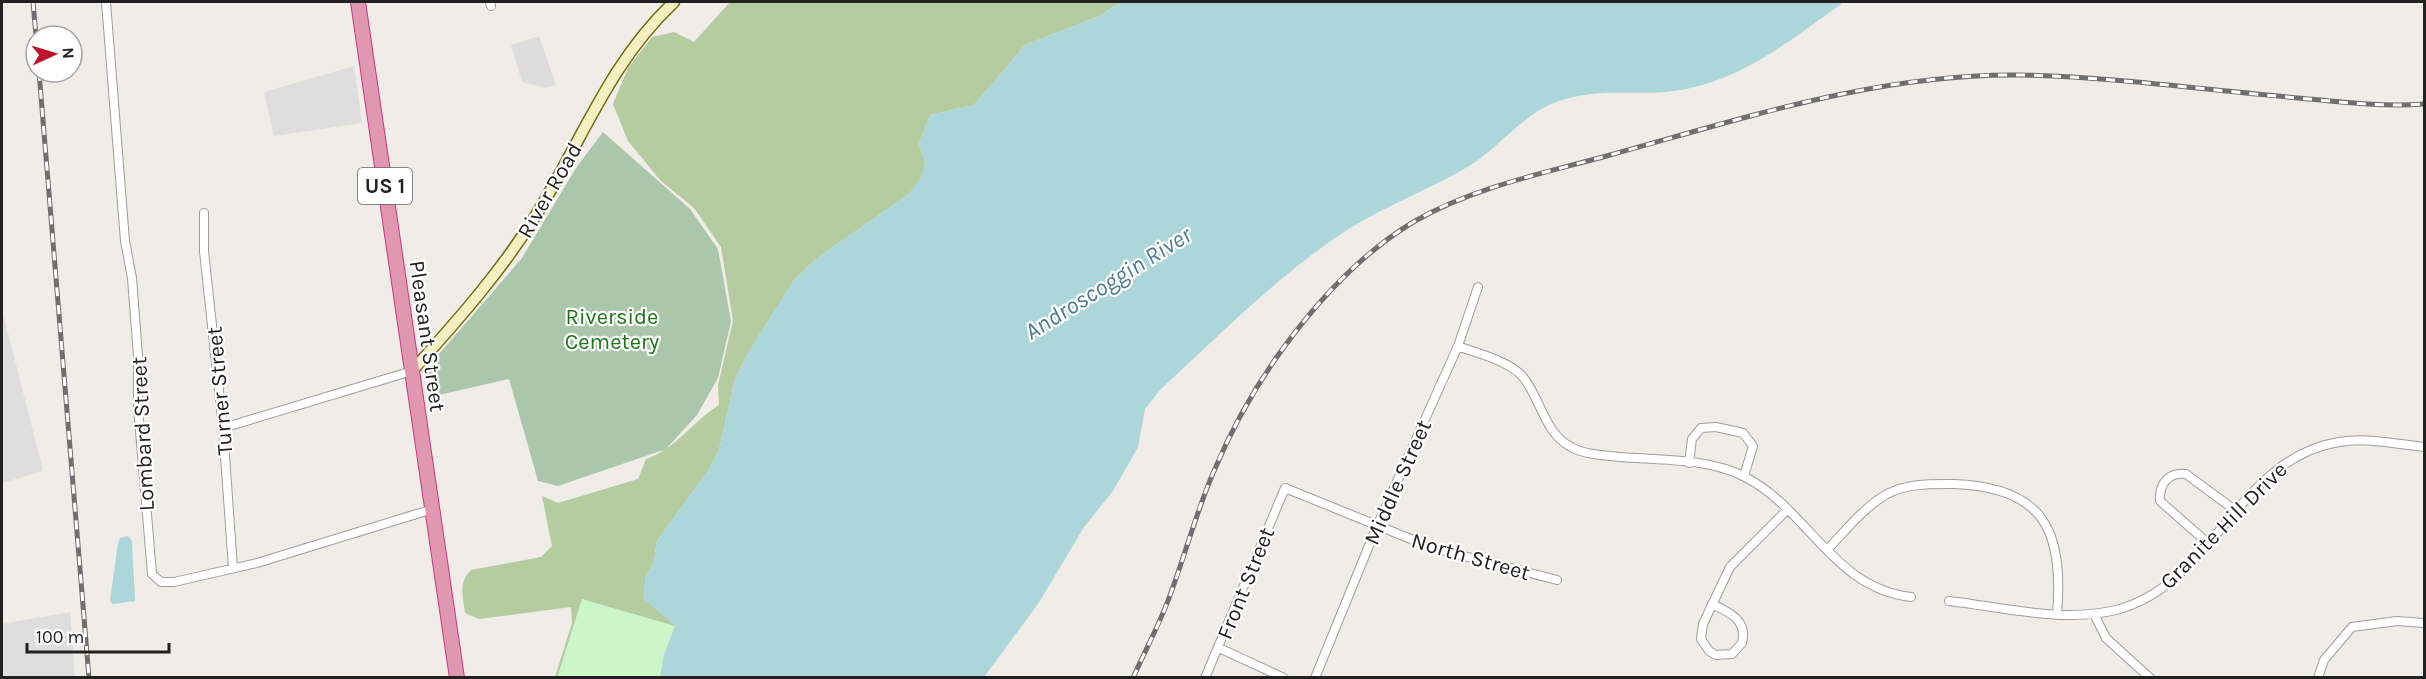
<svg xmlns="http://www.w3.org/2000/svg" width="2426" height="679" font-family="Karla,sans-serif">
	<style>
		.residential { fill: #dedede }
		.forest { fill: #b4cca0 }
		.cemetery { fill: #abc7ab }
		.park { fill: #cdf5ca }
		.parking { fill: #ddd }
		.water { fill: #acd6da }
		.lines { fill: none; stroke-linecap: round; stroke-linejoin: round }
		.street-casing { stroke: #9e9e9e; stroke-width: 10 }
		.secondary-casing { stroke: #706c0f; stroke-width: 13 }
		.highway-casing { stroke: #cc3781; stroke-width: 16 }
		.street { stroke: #fff; stroke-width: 8 }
		.secondary { stroke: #f5efc1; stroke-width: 10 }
		.highway { stroke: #e097b0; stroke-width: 14 }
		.rail-casing { stroke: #6f6f6f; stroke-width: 5 }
		.rail { stroke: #fff; stroke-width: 3; stroke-dasharray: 9; stroke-linecap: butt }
		.labels { text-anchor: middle; stroke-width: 4.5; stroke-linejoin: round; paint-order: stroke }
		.shield { fill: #fff; stroke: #646464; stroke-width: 1.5 }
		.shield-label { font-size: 21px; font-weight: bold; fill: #212121 }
		.street-label { font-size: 22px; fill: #212121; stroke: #fff }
		.park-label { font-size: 22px; fill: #1d7716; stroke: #fff }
		.water-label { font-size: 24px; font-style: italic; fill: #4a7a92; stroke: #fff }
	</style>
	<rect width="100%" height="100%" fill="#f0ece8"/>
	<path class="residential" d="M354 66 362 123 274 136 264 92Z
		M2 309 43 471 2 483Z
		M70 612 75 677H2V624Z"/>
	<path class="forest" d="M730 2H1121L1099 16 1025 45 974 105 930 115 919 144 925 162 922 177 910 193 816 259 794 280 748 353 735 379 719 450 709 469 657 541 654 561 645 579 675 626 664 655 660 677H555L572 623 571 607 479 619 465 613C463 596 458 583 471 570L541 557 552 546 542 496 558 503 638 479 646 459C676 449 693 421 719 405L718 385 733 321 721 247 694 208 661 181 628 141 613 104 628 68 652 37 674 32 694 42Z"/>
	<path class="cemetery" d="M603 132 690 209 718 249 731 321 718 378 697 415 666 449 558 486 538 481 509 379 434 396 429 371 433 361 522 258 576 168Z"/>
	<path class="park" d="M582 599 675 626 664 655 660 677 557 678Z"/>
	<path class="parking" d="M539 36 556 85 546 88 522 82 511 45Z"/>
	<path class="water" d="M1121 2H1844C1787 42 1737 86 1664 92 1625 95 1596 88 1556 102 1523 114 1499 148 1469 166 1431 189 1389 204 1352 227 1282 271 1222 333 1161 389L1145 409 1138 447 1113 491 1084 527 1038 604 984 677H660L664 655 675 626 643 598 645 579 654 561 657 541 709 469 719 450 735 379 748 353 794 280 816 259 910 193 921 177 925 163 919 144 930 115 974 105 1025 45 1099 16Z
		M128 536 132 541 135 601 113 604 110 601 118 543 120 538Z"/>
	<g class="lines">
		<g class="street-casing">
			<path id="street" d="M106 2 125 241 132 278 138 356V407L152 574 161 582H174L257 563 433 509
				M490 2 491 6
				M204 213V251L223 428 233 568
				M1458 346C1478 354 1508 360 1523 377 1541 399 1544 433 1571 447 1585 455 1604 455 1620 457 1659 460 1709 458 1745 477 1808 509 1833 588 1911 597
				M223 428 412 371
				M1689 463 1692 439 1701 428 1716 427 1743 433 1753 446 1744 476
				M2209 544 2160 501C2159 484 2168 472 2186 474L2236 511
				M1827 550C1845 531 1864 507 1887 494 1908 483 1931 484 1954 484 2044 487 2064 531 2057 614
				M1949 601C2002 607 2063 623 2116 610 2214 585 2237 458 2339 442 2366 437 2397 444 2424 447
				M1712 604C1729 612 1748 620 1742 643L1732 654 1716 655 1709 651 1701 639 1703 624 1730 567 1787 510
				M2094 614 2106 638 2150 678
				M1219 648 1284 678
				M1205 678 1285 488 1433 548 1557 580
				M1315 678 1377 526 1458 346 1478 287
				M2318 678 2324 660 2352 627 2397 621 2424 623"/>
		</g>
		<g class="secondary-casing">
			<path id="secondary" d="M412 371C459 319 505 267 541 207 584 135 612 60 674 2"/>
		</g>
		<g class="highway-casing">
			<path id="highway" d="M358 2 457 678"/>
		</g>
		<use href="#street" class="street"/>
		<use href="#secondary" class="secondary"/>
		<use href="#highway" class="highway"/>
		<g class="rail-casing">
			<path id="rail" d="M33 2 36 36
				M39 72 89 678
				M1133 678C1145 651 1159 625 1169 598 1185 556 1196 512 1214 471 1232 428 1257 384 1284 347 1320 298 1363 252 1415 221 1474 187 1545 173 1610 155 1745 118 1879 73 2021 75 2114 77 2206 90 2298 98 2340 102 2382 107 2424 104"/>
		</g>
		<use href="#rail" class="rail"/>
	</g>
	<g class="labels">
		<rect class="shield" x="358" y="168" width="54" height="36" rx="4.5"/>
		<g class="shield-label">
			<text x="385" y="193">US 1</text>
		</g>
		<g class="street-label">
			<text transform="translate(549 190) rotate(-60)" y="8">River Road</text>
			<text transform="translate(428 336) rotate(82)" y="8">Pleasant Street</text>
			<text transform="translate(219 391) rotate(-95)" y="8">Turner Street</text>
			<text transform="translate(142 434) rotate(-93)" y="8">Lombard Street</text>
			<text transform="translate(1397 482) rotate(-66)" y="8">Middle Street</text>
			<text transform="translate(2223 525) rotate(-45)" y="8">Granite Hill Drive</text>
			<text transform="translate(1471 556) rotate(16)" y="8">North Street</text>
			<text transform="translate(1245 583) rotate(-68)" y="8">Front Street</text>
		</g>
		<g class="park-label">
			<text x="612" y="324">Riverside<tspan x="612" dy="25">Cemetery</tspan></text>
		</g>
		<g class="water-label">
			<text transform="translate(1108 283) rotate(-32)" y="8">Androscoggin River</text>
		</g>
	</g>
	<rect width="2426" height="679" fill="none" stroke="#212121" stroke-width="6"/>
	<g transform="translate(54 54) rotate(86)"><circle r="28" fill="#ffffff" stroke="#a6a6a6" stroke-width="1.5"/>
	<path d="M0-4.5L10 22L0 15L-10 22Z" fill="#bf122d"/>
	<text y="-9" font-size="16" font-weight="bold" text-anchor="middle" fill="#212121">N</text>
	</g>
	<path d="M27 643v9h142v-9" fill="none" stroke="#212121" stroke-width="3"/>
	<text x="36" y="643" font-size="18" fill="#212121" stroke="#ffffff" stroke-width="4.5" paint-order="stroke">100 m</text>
</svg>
